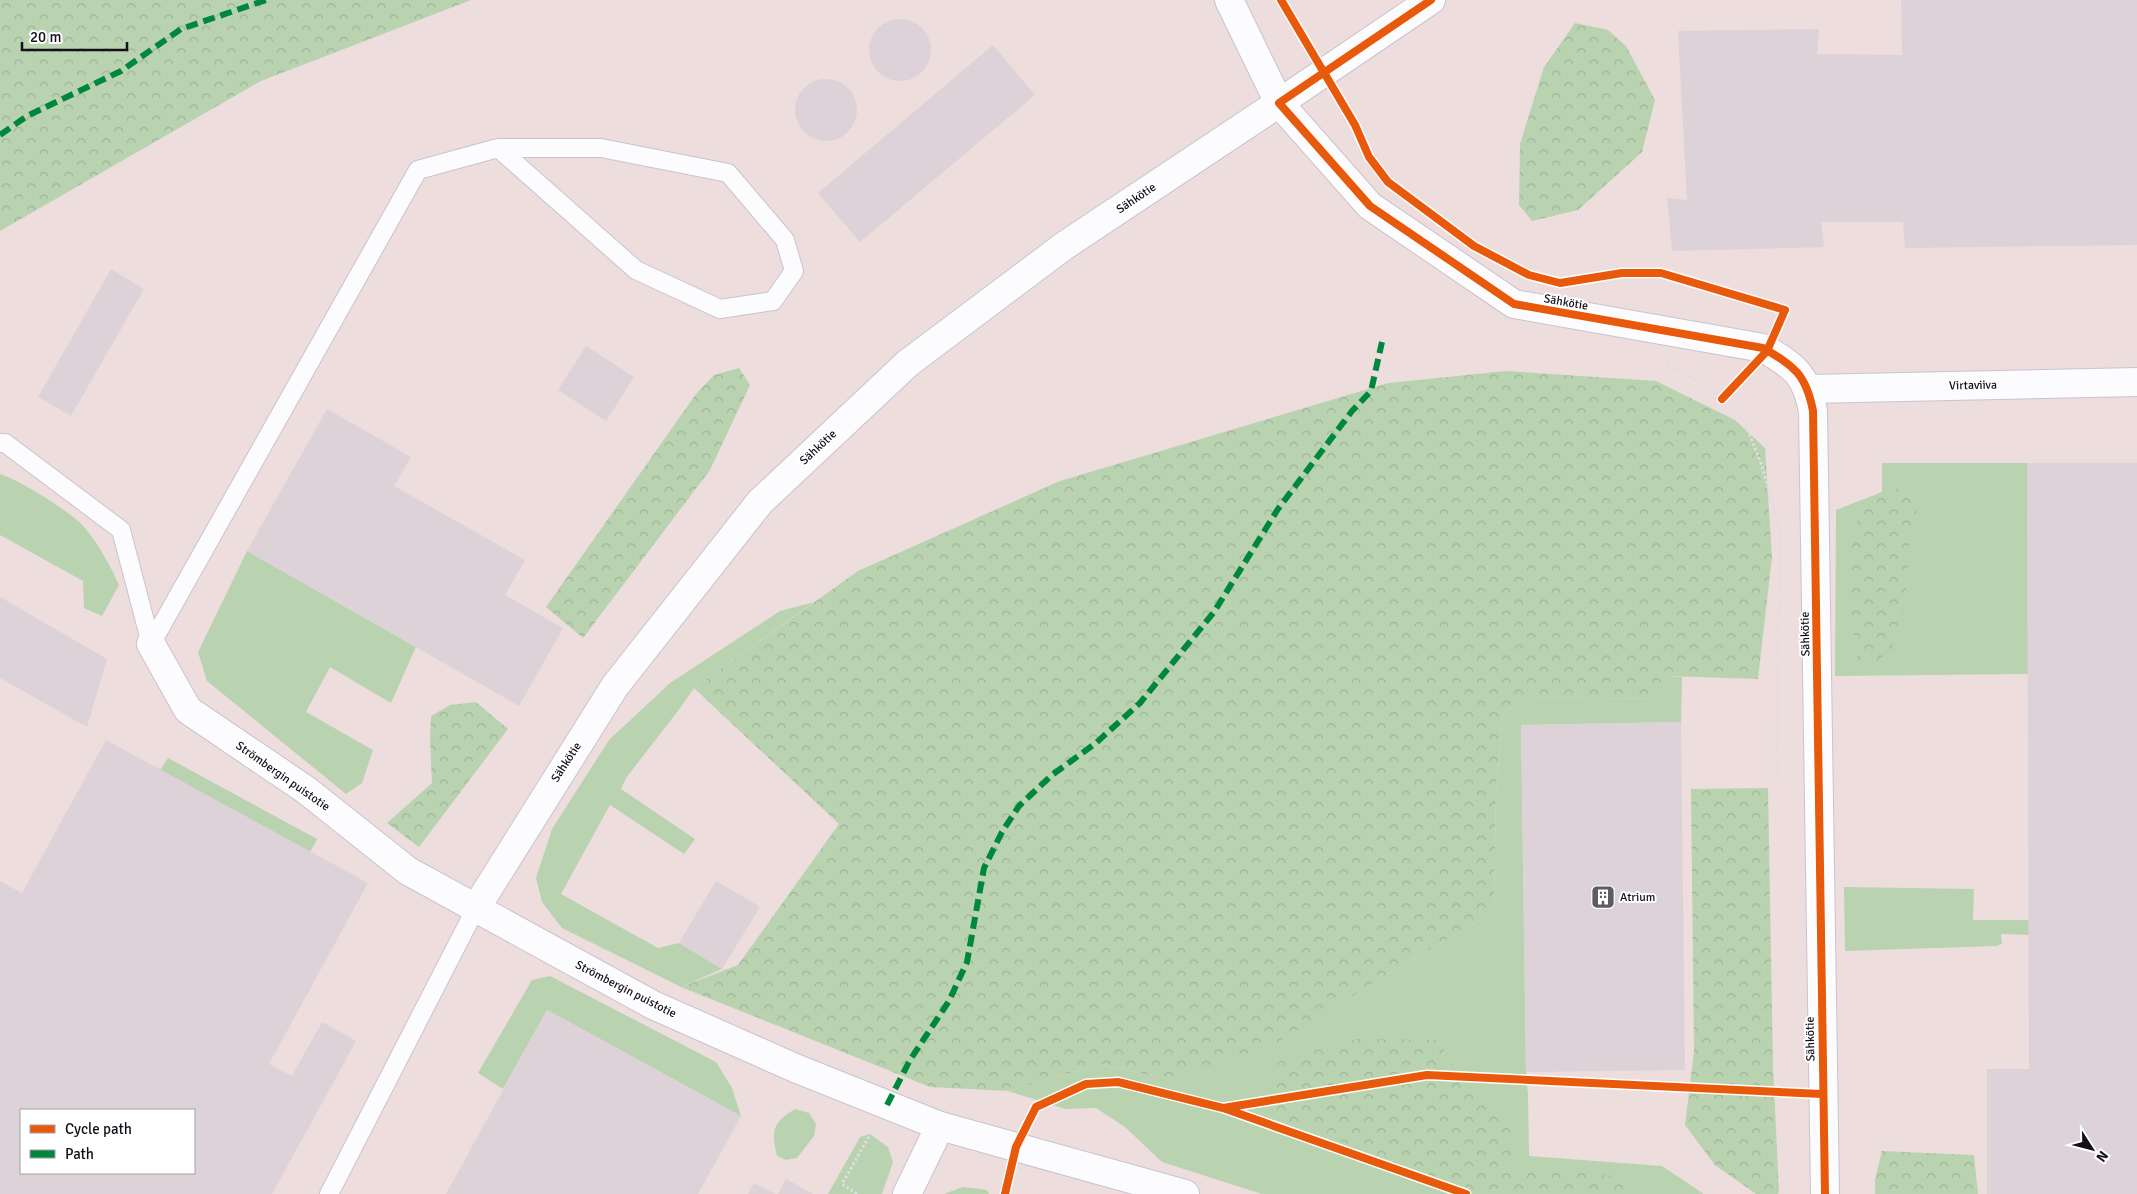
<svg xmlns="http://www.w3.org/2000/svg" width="2137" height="1194" font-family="Signika,sans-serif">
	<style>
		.industrial { fill: #eddddd; fill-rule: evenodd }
		.green { fill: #b9d3b1 }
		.forest { fill: url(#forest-crowns) }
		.building { fill: #dcd2d8; fill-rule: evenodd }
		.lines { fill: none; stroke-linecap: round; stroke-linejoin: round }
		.service-casing { stroke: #cac3d0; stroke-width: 20 }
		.minor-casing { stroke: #cac3d0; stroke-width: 30 }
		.tertiary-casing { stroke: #cac3d0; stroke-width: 30 }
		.path { stroke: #dfdde1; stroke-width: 3; stroke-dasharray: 2.5 2.5; stroke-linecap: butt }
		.service { stroke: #fcfbfd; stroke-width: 18 }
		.minor { stroke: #fcfbfd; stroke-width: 28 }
		.tertiary { stroke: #fcfbfd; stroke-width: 28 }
		.quiet { stroke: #00873e; stroke-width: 6; stroke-dasharray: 12 6; stroke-linecap: butt }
		.cycleway-casing { stroke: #fff; stroke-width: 11 }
		.cycleway { stroke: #e8590c; stroke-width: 8 }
		.labels { text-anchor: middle; stroke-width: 4; stroke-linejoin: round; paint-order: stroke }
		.street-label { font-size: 12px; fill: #140f18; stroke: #fff }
		.poi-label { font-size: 12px; fill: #140f18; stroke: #fff; text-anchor: start }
	</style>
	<defs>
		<pattern id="forest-crowns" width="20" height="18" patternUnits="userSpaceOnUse" patternTransform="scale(1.25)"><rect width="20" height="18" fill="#b9d3b1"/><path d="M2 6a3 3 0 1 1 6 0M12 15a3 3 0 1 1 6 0" fill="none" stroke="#9eb498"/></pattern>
	</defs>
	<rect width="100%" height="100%" fill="#ede5f4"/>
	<path class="industrial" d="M13 0H2137V1194H0V6ZM21 1110H194V1173H21Z"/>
	<path class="green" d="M1882 463H2027L2028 674 1835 676 1836 510 1882 492Z
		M0 474C18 479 73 513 85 528 99 545 110 565 119 585L102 616 84 608 83 581 0 535Z
		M247 551 416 647 391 703 330 667 306 712 373 750 362 783 346 794 207 681 198 652Z
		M814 602 694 688 681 707 626 778 621 789 695 839 684 854 610 805 561 894 658 948 679 943 722 969 681 987 562 928 542 902 536 878 552 829 609 740 670 683 780 611Z
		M1667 676 1682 677 1681 722 1521 725 1526 1072 1528 1095 1529 1156 1662 1166 1704 1194H1262L1162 1162 1125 1127 1096 1108 1065 1109 1008 1091 1100 1064 1166 1079 1388 974 1494 912 1496 790 1503 713 1527 697 1663 699Z
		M168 758 317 839 310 852 160 770Z
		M1844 887 1974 889 1973 920H2029V935L2001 934 2002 944 1996 946 1845 951Z
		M550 976 716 1062 732 1088 741 1116 547 1010 503 1089 478 1073 532 980Z
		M795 1109 809 1113 816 1124 814 1136 797 1158 786 1160 777 1156C771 1131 772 1123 795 1109Z
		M870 1134 888 1147 893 1162 882 1194H828L860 1137Z
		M963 1187 987 1190 989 1194H944Z"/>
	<path class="forest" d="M0 0H471L261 81 0 231Z
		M1575 23 1608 30 1626 46 1655 100 1642 152 1578 210 1532 221 1519 205 1520 144 1544 67Z
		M739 368 750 385 710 470 583 638 546 607 696 394 714 375Z
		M1506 371 1656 381 1735 420 1765 448 1772 557 1758 679 1667 676 1663 699 1527 697 1503 713 1496 790 1494 912 1388 974 1273 1045 1166 1079 1100 1064 1008 1091 930 1087 681 987 738 965 839 824 694 688 858 571 1060 481 1388 383Z
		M1898 488 1911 498 1917 508 1910 537 1905 606 1891 650 1872 665 1858 659 1848 602 1854 527 1869 503Z
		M476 702 508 729 419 847 387 823 432 783 430 740 431 716 450 705Z
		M1768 788 1773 1067 1779 1192 1778 1194H1756L1715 1165 1685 1125 1694 1051 1691 789Z
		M1357 1039 1438 1040 1471 1093 1510 1116 1513 1167 1616 1176 1632 1194H1496L1467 1187 1381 1159 1298 1123 1274 1120 1273 1064 1293 1056Z
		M1882 1151 1974 1155 1978 1194H1875V1179Z"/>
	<path class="building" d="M1901 0H2137V245L1905 248 1903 222H1821L1824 247 1672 251 1667 198 1687 200 1678 31 1819 29 1817 54 1902 55Z
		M869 50a31 31 0 1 1 62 0a31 31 0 1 1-62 0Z
		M993 45 1035 95 860 242 818 193Z
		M795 110a31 31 0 1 1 62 0a31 31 0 1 1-62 0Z
		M111 269 144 289 71 416 38 397Z
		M586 346 634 377 606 421 558 390Z
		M327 409 411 457 394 486 525 560 505 595 563 628 519 706 247 551Z
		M2027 463H2137V1194H1987V1069H2029Z
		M0 597 107 659 87 727 0 678Z
		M1681 722 1685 1070 1526 1072 1521 725Z
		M106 740 368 883 269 1064 292 1076 322 1022 356 1041 272 1194H0V881L22 893ZM21 1110H194V1173H21Z
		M716 881 760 907 722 969 679 943Z
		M547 1010 741 1116 698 1194H446Z
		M786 1179 813 1194H778Z
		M754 1183 775 1194H748Z"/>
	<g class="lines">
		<g class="service-casing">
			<path id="service" d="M0 443H5L121 530 151 644
				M151 644 418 170 498 148 636 270 720 309 773 301 794 271 785 240 728 173 601 148H498
				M329 1194 476 908"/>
		</g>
		<g class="minor-casing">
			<path id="minor" d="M1431 0 1279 103 1370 206 1514 304 1763 348C1794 366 1806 374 1813 411L1825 1194
				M1809 389 2137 382
				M151 644 188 710 306 790 408 871 653 1005 795 1068 940 1126
				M476 908 615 686 760 502 908 363 1064 246 1279 103 1229 0"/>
		</g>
		<g class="tertiary-casing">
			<path id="tertiary" d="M907 1194 940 1126 1185 1194"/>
		</g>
		<path class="path" d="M1667 366 1679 369 1722 399 1744 421 1761 463 1780 530 1776 785
			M857 1194 842 1184 871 1133"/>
		<use href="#service" class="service"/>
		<use href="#minor" class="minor"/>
		<use href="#tertiary" class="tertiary"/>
		<path class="quiet" d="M0 135 27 116 121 71 181 29 266 0
			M887 1105 910 1060 949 1001 967 962 984 868 1002 832 1019 806 1052 775 1096 743 1140 703 1214 612 1278 509 1352 411 1371 391 1382 342"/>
		<g class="cycleway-casing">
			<path id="cycleway" d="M1281 0 1355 125 1369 157 1388 182 1474 246 1529 275 1560 283 1622 273H1661L1785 310 1767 351 1722 399
				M1431 0 1279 103 1370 206 1514 304 1763 348C1794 366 1806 374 1813 411L1825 1194
				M1223 1108 1466 1194
				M1005 1194 1016 1147 1036 1107 1086 1084 1118 1082 1223 1108 1427 1075 1822 1094"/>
		</g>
		<use href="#cycleway" class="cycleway"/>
	</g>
	<defs>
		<g id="building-square" transform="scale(1.25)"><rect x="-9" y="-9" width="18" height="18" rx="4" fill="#605a65" stroke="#fff"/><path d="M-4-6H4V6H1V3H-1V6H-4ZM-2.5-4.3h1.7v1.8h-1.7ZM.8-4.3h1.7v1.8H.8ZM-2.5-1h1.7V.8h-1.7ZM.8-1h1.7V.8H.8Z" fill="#fff"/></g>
	</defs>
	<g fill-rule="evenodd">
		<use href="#building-square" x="1603" y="897"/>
	</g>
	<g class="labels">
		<g class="street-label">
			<text transform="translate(1136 198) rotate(-34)" y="4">Sähkötie</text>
			<text transform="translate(1566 302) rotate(10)" y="4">Sähkötie</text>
			<text transform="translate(1973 385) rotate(-1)" y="4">Virtaviiva</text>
			<text transform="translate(818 447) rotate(-43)" y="4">Sähkötie</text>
			<text transform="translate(1805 634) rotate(-91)" y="4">Sähkötie</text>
			<text transform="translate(566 762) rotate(-57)" y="4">Sähkötie</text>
			<text transform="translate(283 776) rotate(35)" y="4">Strömbergin puistotie</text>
			<text transform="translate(626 989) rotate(27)" y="4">Strömbergin puistotie</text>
			<text transform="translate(1810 1039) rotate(-91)" y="4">Sähkötie</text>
		</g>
		<g class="poi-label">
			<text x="1620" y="901">Atrium</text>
		</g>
	</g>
	<rect x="20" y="1109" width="175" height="65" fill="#ffffff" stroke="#a19fa3"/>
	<rect x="30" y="1125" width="25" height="8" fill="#e8590c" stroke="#a19fa3"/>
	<text x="65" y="1134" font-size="15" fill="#140f18">Cycle path</text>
	<rect x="30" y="1150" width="25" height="8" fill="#00873e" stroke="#a19fa3"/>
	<text x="65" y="1159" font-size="15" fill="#140f18">Path</text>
	<g transform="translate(2092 1149) rotate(126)" stroke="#ffffff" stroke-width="4" paint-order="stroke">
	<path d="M0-4L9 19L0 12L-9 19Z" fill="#140f18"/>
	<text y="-8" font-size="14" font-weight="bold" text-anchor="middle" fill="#140f18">N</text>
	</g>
	<path d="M22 42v8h105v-8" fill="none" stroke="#140f18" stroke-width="2.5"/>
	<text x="30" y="42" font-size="15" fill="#140f18" stroke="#ffffff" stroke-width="4" paint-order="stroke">20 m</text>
</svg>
